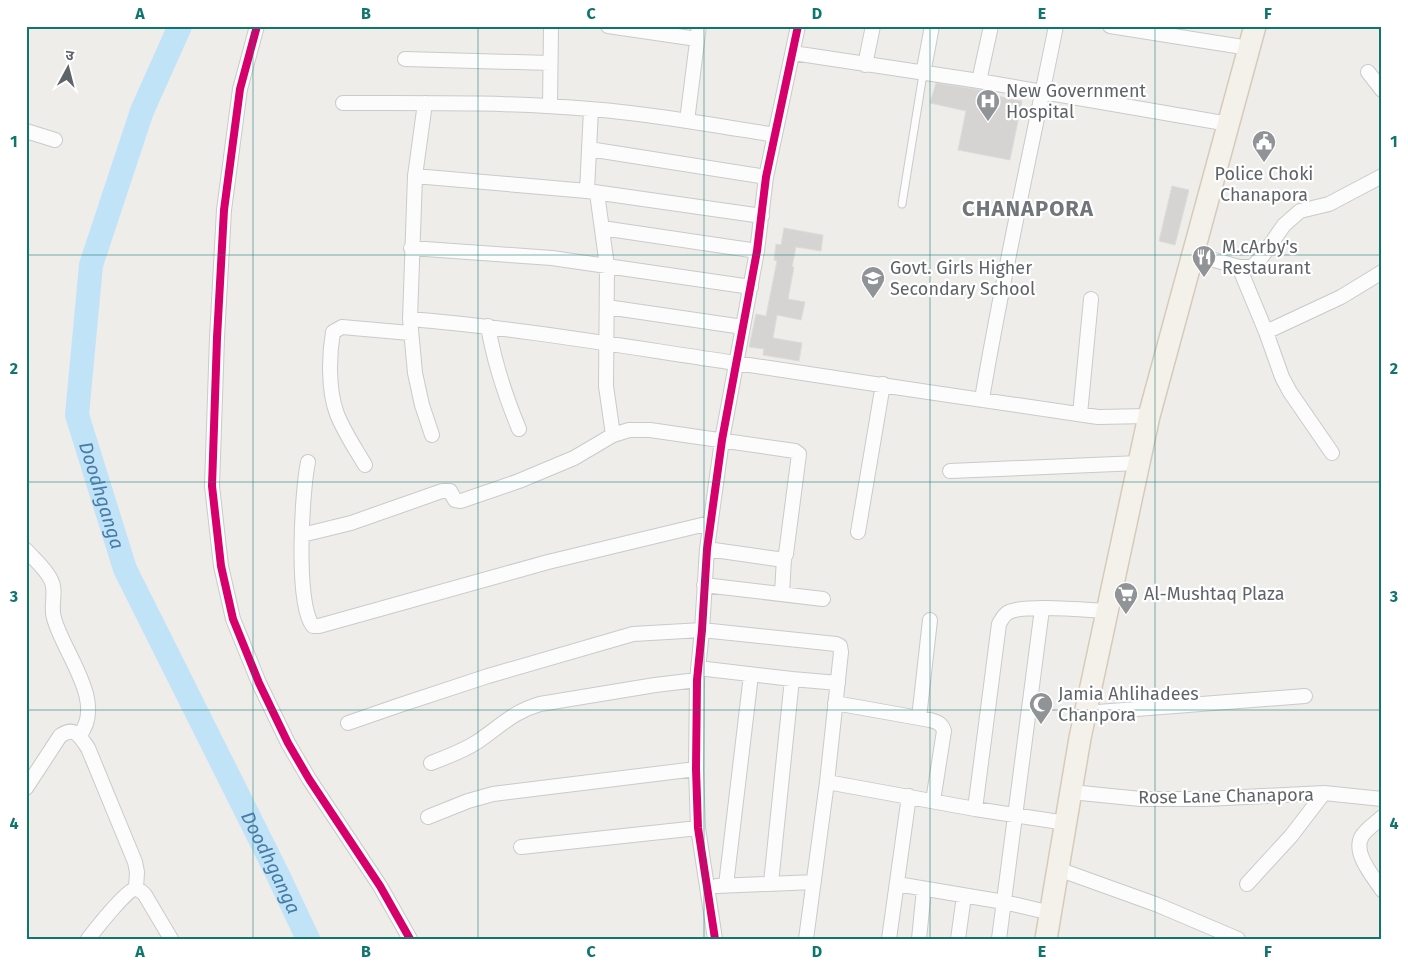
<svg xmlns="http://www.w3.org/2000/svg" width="1408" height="965" font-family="'Fira Sans','Noto Sans Devanagari',sans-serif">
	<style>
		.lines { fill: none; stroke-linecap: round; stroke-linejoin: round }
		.river { stroke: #c1e3f7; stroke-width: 24 }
		.building { fill: #d6d4d3; stroke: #dedcda }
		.service-casing { stroke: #c9caca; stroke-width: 9 }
		.minor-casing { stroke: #c9caca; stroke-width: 16 }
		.primary-casing { stroke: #d6cbb9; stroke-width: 24 }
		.service { stroke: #fdfcfc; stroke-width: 7 }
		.minor { stroke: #fdfcfc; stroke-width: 14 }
		.primary { stroke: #f3f1ea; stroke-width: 21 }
		.cycleway-casing { stroke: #fff; stroke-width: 11 }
		.cycleway { stroke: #d6006c; stroke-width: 8 }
		.grid { fill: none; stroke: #0f766e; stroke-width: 1; stroke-opacity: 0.55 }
		.labels { text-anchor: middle; stroke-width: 4.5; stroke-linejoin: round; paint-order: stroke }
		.poi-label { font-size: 18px; fill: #5f6468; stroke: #fff; text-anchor: start }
		.street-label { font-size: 18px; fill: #5f6468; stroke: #fff }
		.water-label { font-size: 19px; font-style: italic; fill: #457ba7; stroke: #fff }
		.district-label { font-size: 22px; font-weight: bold; letter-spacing: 1px; fill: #70767a; stroke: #fff }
		.neatline { fill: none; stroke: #0f766e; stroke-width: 2 }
		.grid-label { font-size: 16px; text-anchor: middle; font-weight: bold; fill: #0f766e }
	</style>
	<rect width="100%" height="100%" fill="#efedea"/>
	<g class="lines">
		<path class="river" id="s1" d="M180 26 142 111 91 265 77 415 125 569 277 873 308 939"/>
	</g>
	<path class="building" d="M936 83 988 91V94L1022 101 1010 160 958 150 966 111 930 103Z
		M1172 186 1189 190 1175 245 1159 241Z
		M784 228 823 235 821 251 796 247 792 267H794L788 299 805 302 801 320 777 315 773 338 802 343 799 361 763 355 764 349 749 347 756 314 766 316 777 261 774 260 776 244 781 245Z"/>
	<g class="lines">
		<g class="service-casing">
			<path id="service" d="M902 204 923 74"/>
		</g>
		<g class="minor-casing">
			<path id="minor" d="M257 26 240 89 224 210 217 338 212 486 221 566 233 619 259 683 288 743 309 779 380 886 410 939
				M608 26 697 39
				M1110 26 1249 48
				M793 53 979 81 1229 124
				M405 59 550 63
				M865 65 873 26
				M1368 72 1382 90
				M923 74 932 26
				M979 81 991 26
				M343 103C425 103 508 102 590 109 652 114 713 125 775 135
				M425 103 415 176 410 319 415 373 422 405 432 435
				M550 106 551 26
				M687 121 699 26
				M26 131 55 140
				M589 149 766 177
				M415 176 587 191 762 216
				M587 191 591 109
				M597 193 607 266 606 386 613 435
				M602 228 757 251
				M411 248 552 258 751 287
				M1193 254 1239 267H1252L1261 258 1284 225 1300 211 1329 204 1382 176
				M1239 267 1266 332 1282 377 1290 392 1332 453
				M607 307 743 327
				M410 319C519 328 627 347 736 363 856 382 978 399 1098 417L1149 416
				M488 326C494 362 505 395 519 429
				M1266 332 1341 297 1382 272
				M982 399C1003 274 1031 150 1056 26
				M1080 414 1091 299
				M308 462C302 491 295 604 313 626H319L548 562 710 523
				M365 465C355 448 344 432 337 414 328 391 329 355 333 332L342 327 410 333
				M950 471 1139 463
				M858 532 883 384
				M302 535 351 523 442 491H450L455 500 461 501 519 481 574 458 613 435 629 430H650L795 451 799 454 786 554 784 558 777 559 707 549
				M26 550C34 559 46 569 51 580 57 591 50 606 54 618 63 653 107 702 79 736
				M704 585 823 599
				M782 594 784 558
				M698 668 792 679 838 683
				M835 703 930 720C938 722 942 724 944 731L933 801
				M1085 713 1305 696
				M919 718 930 620
				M348 723 400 705 488 676 633 634 702 630 836 644 840 646 841 652 827 782 806 939
				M431 763C447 757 463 751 477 742 501 726 512 712 540 704L655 685 697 680
				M827 782 975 809 1066 823
				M26 788 60 736C75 725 80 737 88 748L135 862 137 872 136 889
				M1071 792 1141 799H1205L1324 793 1382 799
				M975 809 999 624C1002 619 1004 614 1009 612 1025 604 1087 610 1107 611
				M428 817 468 801 493 794 696 769
				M1382 817C1376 823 1366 829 1362 836 1352 853 1373 876 1382 890
				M521 847 698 828
				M1058 869 1158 905 1238 939
				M771 883 792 679
				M897 884 1004 902 1051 913
				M1247 884 1291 836 1324 793
				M726 885 751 675
				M717 886 814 882
				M88 939C95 930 126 890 135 889 140 889 142 892 145 895L171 939
				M715 939 698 828 696 769 697 680 702 630 707 549 722 440 757 251 766 177 798 26
				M889 939 909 796
				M919 939 924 889
				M958 939 964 896
				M999 939 1042 609"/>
		</g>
		<g class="primary-casing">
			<path id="primary" d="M1046 939 1080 738 1149 416 1255 26"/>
		</g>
		<use href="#service" class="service"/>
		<use href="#minor" class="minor"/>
		<use href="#primary" class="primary"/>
		<g class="cycleway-casing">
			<path id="cycleway" d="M257 26 240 89 224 210 217 338 212 486 221 566 233 619 259 683 288 743 309 779 380 886 410 939
				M715 939 698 828 696 769 697 680 702 630 707 549 722 440 757 251 766 177 798 26"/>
		</g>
		<use href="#cycleway" class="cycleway"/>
	</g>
	<path class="grid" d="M253 26V939M478 26V939M704 26V939M930 26V939M1155 26V939M26 255H1382M26 482H1382M26 710H1382"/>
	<defs>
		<g id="hospital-pin" transform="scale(1.25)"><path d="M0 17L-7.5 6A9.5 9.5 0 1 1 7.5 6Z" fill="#919496" stroke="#fff"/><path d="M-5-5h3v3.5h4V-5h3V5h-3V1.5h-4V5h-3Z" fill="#fff"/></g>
		<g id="civic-pin" transform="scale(1.25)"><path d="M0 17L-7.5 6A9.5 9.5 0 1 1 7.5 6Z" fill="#919496" stroke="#fff"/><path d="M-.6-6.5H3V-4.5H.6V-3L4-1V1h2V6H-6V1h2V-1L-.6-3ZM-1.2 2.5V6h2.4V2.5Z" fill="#fff"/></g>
		<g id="restaurant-pin" transform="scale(1.25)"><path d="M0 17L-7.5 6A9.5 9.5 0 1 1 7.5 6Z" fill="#919496" stroke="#fff"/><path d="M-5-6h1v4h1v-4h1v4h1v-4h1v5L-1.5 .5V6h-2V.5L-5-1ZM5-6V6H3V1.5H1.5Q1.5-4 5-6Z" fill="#fff"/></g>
		<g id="school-pin" transform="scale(1.25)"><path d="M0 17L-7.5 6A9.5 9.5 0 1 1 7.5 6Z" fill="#919496" stroke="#fff"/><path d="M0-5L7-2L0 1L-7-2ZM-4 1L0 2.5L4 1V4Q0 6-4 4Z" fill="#fff"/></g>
		<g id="supermarket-pin" transform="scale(1.25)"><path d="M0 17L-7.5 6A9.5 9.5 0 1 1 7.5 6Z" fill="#919496" stroke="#fff"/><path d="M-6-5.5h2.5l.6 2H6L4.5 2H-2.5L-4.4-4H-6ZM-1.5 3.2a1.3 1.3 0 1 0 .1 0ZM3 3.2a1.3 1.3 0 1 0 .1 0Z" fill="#fff"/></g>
		<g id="mosque-pin" transform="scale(1.25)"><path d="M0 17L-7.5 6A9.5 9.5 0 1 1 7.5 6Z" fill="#919496" stroke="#fff"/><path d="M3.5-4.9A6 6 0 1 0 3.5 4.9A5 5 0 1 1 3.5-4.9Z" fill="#fff"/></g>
	</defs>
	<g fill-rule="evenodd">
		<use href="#hospital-pin" x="988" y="101"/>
		<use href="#civic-pin" x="1264" y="142"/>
		<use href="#restaurant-pin" x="1204" y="257"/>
		<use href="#school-pin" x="873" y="278"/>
		<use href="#supermarket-pin" x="1126" y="594"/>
		<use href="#mosque-pin" x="1041" y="704"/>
	</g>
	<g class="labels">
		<g class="poi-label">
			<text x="1006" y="97">New Government<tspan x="1006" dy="21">Hospital</tspan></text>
			<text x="1264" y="180" text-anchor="middle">Police Choki<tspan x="1264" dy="21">Chanapora</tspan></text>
			<text x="1222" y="253">M.cArby's<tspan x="1222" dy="21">Restaurant</tspan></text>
			<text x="890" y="274">Govt. Girls Higher<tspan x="890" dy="21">Secondary School</tspan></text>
			<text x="1144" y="600">Al-Mushtaq Plaza</text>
			<text x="1058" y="700">Jamia Ahlihadees<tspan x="1058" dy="21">Chanpora</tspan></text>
		</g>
		<g class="street-label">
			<text transform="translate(1226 796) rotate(-1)" y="6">Rose Lane Chanapora</text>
		</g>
		<g class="water-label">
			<text dy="7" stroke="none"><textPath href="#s1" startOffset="490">Doodhganga</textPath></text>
			<text dy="7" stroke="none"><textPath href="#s1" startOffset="895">Doodhganga</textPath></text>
		</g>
		<g class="district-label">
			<text x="1028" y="216">CHANAPORA</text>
		</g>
	</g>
	<rect width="1408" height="965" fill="none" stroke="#ffffff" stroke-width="55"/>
	<g transform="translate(68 68) rotate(7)" stroke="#ffffff" stroke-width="4" paint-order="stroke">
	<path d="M0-4L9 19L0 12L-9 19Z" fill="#5f6468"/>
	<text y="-8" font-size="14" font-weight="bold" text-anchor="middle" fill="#5f6468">उ</text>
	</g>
	<rect x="28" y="28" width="1352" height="910" class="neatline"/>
	<g class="grid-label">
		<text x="140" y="19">A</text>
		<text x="366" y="19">B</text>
		<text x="591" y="19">C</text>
		<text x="817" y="19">D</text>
		<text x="1042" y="19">E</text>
		<text x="1268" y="19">F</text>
		<text x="14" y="147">1</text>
		<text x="1394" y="147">1</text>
		<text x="14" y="374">2</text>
		<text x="1394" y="374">2</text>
		<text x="14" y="602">3</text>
		<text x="1394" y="602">3</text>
		<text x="14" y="829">4</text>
		<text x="1394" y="829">4</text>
		<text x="140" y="957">A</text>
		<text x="366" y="957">B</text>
		<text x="591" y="957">C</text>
		<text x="817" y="957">D</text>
		<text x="1042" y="957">E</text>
		<text x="1268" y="957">F</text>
	</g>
</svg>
